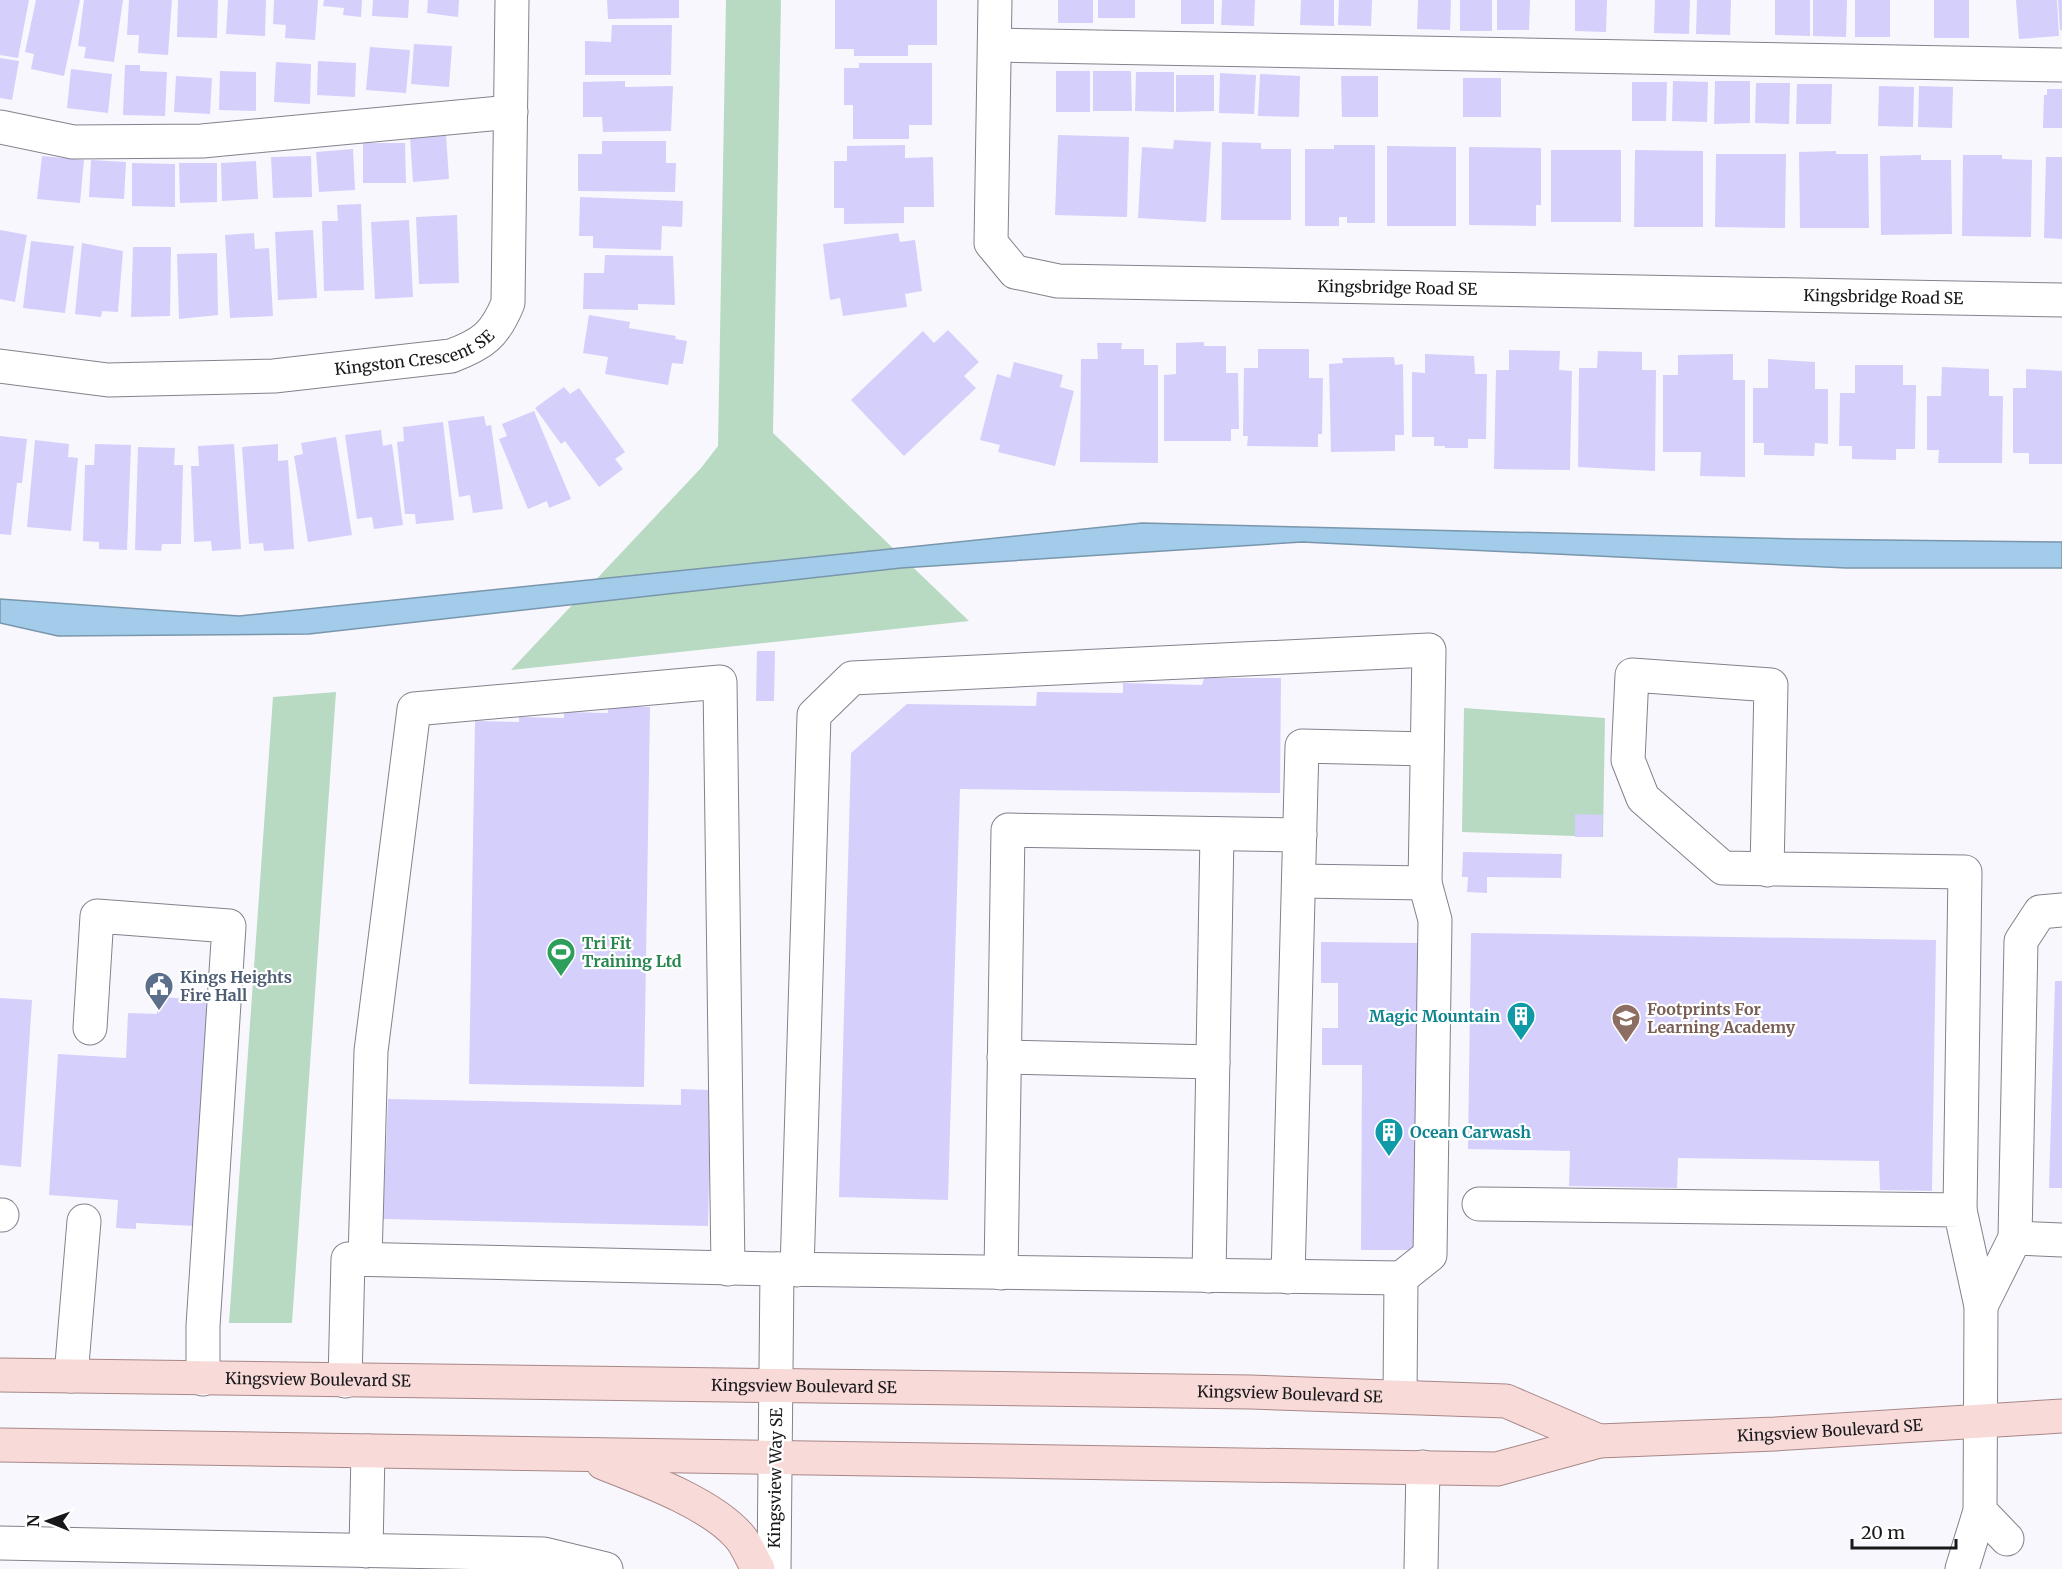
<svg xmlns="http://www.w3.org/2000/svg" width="2062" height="1569" font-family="Merriweather,serif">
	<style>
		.green { fill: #b8dac2 }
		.water { fill: #a2ccea; stroke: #7996ac; stroke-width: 1.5 }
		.building { fill: #d5cffb }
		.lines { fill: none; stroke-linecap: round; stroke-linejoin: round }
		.minor-casing { stroke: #83818b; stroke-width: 35 }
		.major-casing { stroke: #a78786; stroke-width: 35 }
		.minor { stroke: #fff; stroke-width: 33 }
		.major { stroke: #f8dbd9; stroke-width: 33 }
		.labels { text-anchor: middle; stroke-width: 4.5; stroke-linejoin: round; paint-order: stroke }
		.street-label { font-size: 16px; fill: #18181b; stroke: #fff }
		.leisure-label { font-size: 16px; font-weight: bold; fill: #27864d; stroke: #fff; text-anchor: start }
		.service-label { font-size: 16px; font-weight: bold; fill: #4e5e75; stroke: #fff; text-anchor: start }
		.education-label { font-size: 16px; font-weight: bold; fill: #785e54; stroke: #fff; text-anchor: start }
		.culture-label { font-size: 16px; font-weight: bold; fill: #0d838f; stroke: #fff; text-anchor: end }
	</style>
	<rect width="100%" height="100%" fill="#f8f7fd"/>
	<path class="green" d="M726 0H781L773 433 969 621 511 670 701 468 718 446Z
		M336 692 292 1323H229L273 697Z
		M1464 708 1605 718 1603 837 1462 832Z"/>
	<path class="water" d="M1142 523 1796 539 2062 542V568H1846L1302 542 901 568 309 634 58 636 0 623V599L239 616Z"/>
	<path class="building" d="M0 0H29L18 58 0 55Z
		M36 0H80L64 76 31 69 34 54 25 52Z
		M84 0H123L114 62 84 58 86 47 78 46Z
		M129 0H172L168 55 138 53 139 35H127Z
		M178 0H218L217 38 177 37Z
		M228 0H266L265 36 226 34Z
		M274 0H318L315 40 285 38 286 25 273 24Z
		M324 0H362L361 17 343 15 344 8 323 6Z
		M373 0H409L408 18 372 16Z
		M428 0H459L458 17 427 13Z
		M607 0H679V18L608 19Z
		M835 0H937V45H908V56H854V49H835Z
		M1058 0H1093V23H1058Z
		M1098 0H1135V18H1098Z
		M1181 0H1214V24H1181Z
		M1222 0H1255L1254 26 1221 25Z
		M1301 0H1334V26L1300 25Z
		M1339 0H1372L1371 26 1338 25Z
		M1418 0H1451L1450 30 1417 29Z
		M1460 0H1492V31H1460Z
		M1497 0H1530L1529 30H1497Z
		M1575 0H1607L1606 32 1575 31Z
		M1655 0H1690L1689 34 1654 33Z
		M1697 0H1731L1730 35 1696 34Z
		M1775 0H1810V36L1775 35Z
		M1813 0H1847L1846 37 1813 36Z
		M1855 0H1890V37H1855Z
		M1934 0H1969V38H1934Z
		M2016 0H2057L2059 36 2019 39Z
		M2058 0H2062V30H2060Z
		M612 25H672L671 75H585V41L611 42Z
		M414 44 452 46 449 87 411 84Z
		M370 47 410 50 406 93 366 90Z
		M0 58 19 61 12 100 0 98Z
		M318 61 356 63 355 97 317 95Z
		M276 62 311 64 310 104 274 102Z
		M859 63H932V125H909V139H853V105H844V68H859Z
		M125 65H140V71L167 72 165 116 123 115Z
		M71 69 112 74 108 113 67 108Z
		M220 71 256 72V111L219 110Z
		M1056 71H1090V112H1056Z
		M1093 71H1131L1132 111H1093Z
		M1136 72H1174V112L1135 111Z
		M1220 73 1256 75 1254 114 1219 113Z
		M1260 74 1300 76 1299 117 1258 116Z
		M1176 75H1214V111L1176 112Z
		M176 76 212 78 210 114 174 112Z
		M1341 76H1378V117H1342Z
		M1463 78H1501V117H1463Z
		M625 81V87L673 86 671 131 603 132 602 117H583V82Z
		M1673 81 1708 82 1707 122 1672 121Z
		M1715 81H1750V123L1714 124Z
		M1632 82H1667L1666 121H1632Z
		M1756 83H1790L1789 124 1755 123Z
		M1797 84H1832L1831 124H1796Z
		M1879 86 1914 87 1913 127 1878 126Z
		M1919 86 1953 87 1952 128 1918 127Z
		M2047 89H2062V128H2043L2044 95H2047Z
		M446 135 449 179 413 182 410 137Z
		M1058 135 1129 137 1127 217 1055 215Z
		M1174 140 1211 142 1206 222 1138 218 1142 147 1173 149Z
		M602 141H666V163H676L675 192 578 191V154H602Z
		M1222 142 1261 143V149H1291V220H1221Z
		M363 143H405L406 183H363Z
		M905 145V158L933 157 934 207H904V223L844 224V208H834V161H847V146Z
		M1334 145H1375V223H1347V217H1339V226H1305V149H1334Z
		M1387 146 1456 147V226H1387Z
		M1469 147 1541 148V205H1536V226L1469 225Z
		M353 149 355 190 319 192 316 152Z
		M1551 150H1621V222H1551Z
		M1635 150 1703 151V227H1634Z
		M1836 151V154H1868L1869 228H1800L1799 152Z
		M1716 154H1786L1785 228 1715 227Z
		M1921 155V160H1951L1952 234 1881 235 1880 156Z
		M1963 155H2002V159L2032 160 2031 237 1962 236Z
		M42 156 84 160 80 203 37 199Z
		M311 156 312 197 273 198 271 157Z
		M2046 157H2062V239L2044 238Z
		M91 160 126 162 124 199 89 197Z
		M256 161 258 199 222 201 221 163Z
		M132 163 175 164V207L132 206Z
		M179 163H217V202L180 203Z
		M580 197 683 201 682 227 662 226 661 250 593 248V236H579Z
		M361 204 364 290 324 291 322 221H338L337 205Z
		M457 215 459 283 419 284 416 217Z
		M409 220 413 297 375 299 371 222Z
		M0 230 27 235 15 302 0 299Z
		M313 230 317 298 278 300 275 232Z
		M254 233 255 249 269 248 273 316 230 318 225 235Z
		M898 233 900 242 915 240 922 291 905 294 907 307 843 316 840 298 830 300 823 244Z
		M31 241 74 246 65 313 23 308Z
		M82 243 123 251 118 312 102 311 101 317 75 314Z
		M133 247H171L170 316 131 317Z
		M217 253 218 315 179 319 177 254Z
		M605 255 673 256 675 305 638 304V310L583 309 584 273H604Z
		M589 315 630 322 629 328 676 336 675 339 687 341 683 364 672 363 668 385 605 374 608 357 583 353Z
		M948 330 979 362 964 376 976 388 904 456 851 400 923 331 934 343Z
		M1204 342V346H1226V373H1238L1239 429H1231V441H1164V375L1176 374V343Z
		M1097 343H1122L1121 349H1144V365H1158V463L1080 462 1081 359H1098Z
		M1258 349H1309V378H1323L1322 434H1318V447L1247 446 1248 436H1243L1244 368H1258Z
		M1509 350 1560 351 1559 370 1572 371 1570 470 1494 469 1496 370H1509Z
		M1598 351 1642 352V370H1656L1655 471 1578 467 1579 368H1597Z
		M1425 354 1474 356 1475 374H1487L1486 439H1468V448H1445V446H1434V437H1412V372L1425 373Z
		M1733 354V380H1745V477L1700 476 1701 452H1663V375H1678V355Z
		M1394 357 1395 365 1403 364 1404 435H1395V451L1331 452 1329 364 1343 363 1342 358Z
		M1768 359 1815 362V389H1828V444L1815 443 1814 456 1764 455V443H1753V388H1768Z
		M1014 362 1063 375 1060 387 1074 391 1055 466 998 452 1000 445 980 440 997 374 1010 378Z
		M1855 365H1903V385H1916L1915 449H1896V460L1852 459V446H1839L1840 393H1855Z
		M1942 367 1989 369V396H2003L2002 463H1938L1939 450H1927V396H1941Z
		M2026 369 2062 371V464H2029V453H2013V388H2026Z
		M564 387 570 394 579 388 625 452 615 459 623 469 599 487 565 441 561 444 535 408Z
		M534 411 571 499 549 508 547 501 528 509 499 439 507 436 502 424Z
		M484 416 486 426 491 425 503 509 473 513 470 495 459 497 448 421Z
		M443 422 454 520 416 524 415 514H405L397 442 404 441 403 427Z
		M381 430 383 446 392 444 403 525 374 529 372 517 357 519 345 435Z
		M0 436 27 439 22 483H17L11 535 0 534Z
		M336 437 352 535 308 542 294 456 303 454 301 443Z
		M35 440 69 444 68 457 78 458 71 531 27 527Z
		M95 444 131 445 127 550 99 549V542L83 541 85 465H94Z
		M234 444 241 549 212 551 211 541 194 542 191 466H199L198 446Z
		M278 444V461L288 460 294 549 264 551 263 543 249 544 242 447Z
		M138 447 175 448 174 465H183L181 544H162L161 551 135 550Z
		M757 651H775L774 701H756Z
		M1204 678H1281L1280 793 960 789 948 1200 839 1197 851 753 907 704 1036 706 1037 692 1123 693V683L1202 685Z
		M608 706 650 707 644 1087 469 1084 475 721 519 722V717L564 718V712L608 713Z
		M1575 814 1603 815 1602 837H1575Z
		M1463 852 1562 854 1561 878 1487 877V893L1467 892 1468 877H1462Z
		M1471 933 1936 940 1932 1191 1880 1190 1879 1161 1678 1158 1677 1188 1569 1186 1570 1151 1468 1149Z
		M1321 942 1418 943 1417 1250H1361L1362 1065H1322V1028H1338V983H1321Z
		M2055 981H2062V1188H2049Z
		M159 997 210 1000 195 1226 136 1223V1229L116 1228 118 1200 49 1195 58 1054 126 1058 128 1013 157 1014Z
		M0 998 32 1000 21 1167 0 1165Z
		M681 1089 711 1090 708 1226 383 1219 388 1099 681 1105Z"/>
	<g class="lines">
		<g class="minor-casing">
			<g id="minor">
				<path id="s1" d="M995 0 991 243 1015 272 1058 281 2062 300"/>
				<path d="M995 45 2062 65"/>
				<path d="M0 127 73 142 202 141 511 112"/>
				<path id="s2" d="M0 366 108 380 274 376 451 356C483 344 495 335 508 303L512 0"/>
				<path d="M1767 870 1771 685 1632 675 1628 760 1643 798 1723 868 1965 872 1960 1210"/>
				<path d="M90 1028 97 916 229 926 203 1326V1379"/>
				<path d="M1004 1057 1213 1062"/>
				<path d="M1479 1204 1960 1210 1981 1306 1980 1511 1962 1569"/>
				<path d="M0 1215H2"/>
				<path d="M2015 1238 2021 941 2040 912 2062 910"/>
				<path d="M365 1259 371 1051 414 709 720 682 728 1269"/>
				<path d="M777 1269 1401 1278 1400 1396"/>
				<path d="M797 1270 814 715 852 678 1429 650 1425 883 1299 881"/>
				<path d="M1001 1273 1008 830 1300 835"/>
				<path d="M1209 1276 1217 834"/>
				<path d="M1288 1277 1302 746 1427 749"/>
				<path d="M1401 1278 1430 1255 1435 920 1425 883"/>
				<path d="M1981 1306 2015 1238 2062 1240"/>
				<path d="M71 1376 84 1221"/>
				<path d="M345 1381 348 1259 777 1269 774 1569"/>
				<path d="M1980 1511 2007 1539"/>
				<path d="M0 1543 544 1554 606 1569"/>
				<path d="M366 1551 368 1451"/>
				<path d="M1421 1569 1423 1467"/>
			</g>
		</g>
		<g class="major-casing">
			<g id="major">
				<path id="s3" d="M0 1375 1251 1392 1506 1401 1599 1441"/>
				<path id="s4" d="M0 1445 1497 1469 1599 1441 1775 1434 2062 1416"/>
				<path d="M603 1463C644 1479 710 1503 739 1536 747 1545 752 1559 758 1569"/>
			</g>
		</g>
		<use href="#minor" class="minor"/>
		<use href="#major" class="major"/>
	</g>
	<defs>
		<g id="stadium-pin" transform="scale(1.5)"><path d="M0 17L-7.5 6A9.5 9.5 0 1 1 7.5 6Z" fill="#2e9e5b" stroke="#fff"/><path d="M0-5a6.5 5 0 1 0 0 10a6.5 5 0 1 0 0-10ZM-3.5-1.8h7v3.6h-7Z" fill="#fff"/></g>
		<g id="civic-pin" transform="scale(1.5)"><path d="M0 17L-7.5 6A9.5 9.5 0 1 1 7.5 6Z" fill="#5c6f8a" stroke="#fff"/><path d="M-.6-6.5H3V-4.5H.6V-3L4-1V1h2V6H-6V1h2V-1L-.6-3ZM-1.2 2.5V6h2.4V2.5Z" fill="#fff"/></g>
		<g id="building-pin" transform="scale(1.5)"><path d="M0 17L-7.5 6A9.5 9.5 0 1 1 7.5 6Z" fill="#0f9aa8" stroke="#fff"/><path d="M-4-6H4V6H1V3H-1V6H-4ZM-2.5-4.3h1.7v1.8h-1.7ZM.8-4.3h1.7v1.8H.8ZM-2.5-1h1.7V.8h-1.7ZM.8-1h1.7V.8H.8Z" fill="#fff"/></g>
		<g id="school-pin" transform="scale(1.5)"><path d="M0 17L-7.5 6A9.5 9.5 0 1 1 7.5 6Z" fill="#8d6e63" stroke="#fff"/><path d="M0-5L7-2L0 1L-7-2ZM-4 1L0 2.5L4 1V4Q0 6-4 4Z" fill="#fff"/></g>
	</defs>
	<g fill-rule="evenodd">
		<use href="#stadium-pin" x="561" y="952"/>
		<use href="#civic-pin" x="159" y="986"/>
		<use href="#building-pin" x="1521" y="1016"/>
		<use href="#school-pin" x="1626" y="1018"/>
		<use href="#building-pin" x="1389" y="1132"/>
	</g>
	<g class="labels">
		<g class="street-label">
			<text dy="6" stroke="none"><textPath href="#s1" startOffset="664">Kingsbridge Road SE</textPath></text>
			<text dy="6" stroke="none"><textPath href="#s1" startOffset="1150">Kingsbridge Road SE</textPath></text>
			<text dy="6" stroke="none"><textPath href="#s2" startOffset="418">Kingston Crescent SE</textPath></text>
			<text dy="6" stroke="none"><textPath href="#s3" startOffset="318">Kingsview Boulevard SE</textPath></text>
			<text dy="6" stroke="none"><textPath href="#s3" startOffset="804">Kingsview Boulevard SE</textPath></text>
			<text dy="6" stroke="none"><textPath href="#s3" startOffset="1290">Kingsview Boulevard SE</textPath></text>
			<text dy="6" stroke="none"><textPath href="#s4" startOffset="1834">Kingsview Boulevard SE</textPath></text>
			<text transform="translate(775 1478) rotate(-89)" y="6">Kingsview Way SE</text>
		</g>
		<g class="leisure-label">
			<text x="582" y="949">Tri Fit<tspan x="582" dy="18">Training Ltd</tspan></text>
		</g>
		<g class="service-label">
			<text x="180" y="983">Kings Heights<tspan x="180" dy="18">Fire Hall</tspan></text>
		</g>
		<g class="education-label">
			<text x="1647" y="1015">Footprints For<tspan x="1647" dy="18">Learning Academy</tspan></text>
		</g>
		<g class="culture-label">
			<text x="1500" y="1022">Magic Mountain</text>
			<text x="1410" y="1138" text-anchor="start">Ocean Carwash</text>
		</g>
	</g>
	<g transform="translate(48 1521) rotate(271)" stroke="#ffffff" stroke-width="4.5" paint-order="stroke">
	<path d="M0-4.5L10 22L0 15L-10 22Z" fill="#18181b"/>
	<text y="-9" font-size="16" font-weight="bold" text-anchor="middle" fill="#18181b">N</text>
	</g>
	<path d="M1852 1539v9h104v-9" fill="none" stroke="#18181b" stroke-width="3"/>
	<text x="1861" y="1539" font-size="18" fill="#18181b" stroke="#ffffff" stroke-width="4.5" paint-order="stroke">20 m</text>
</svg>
